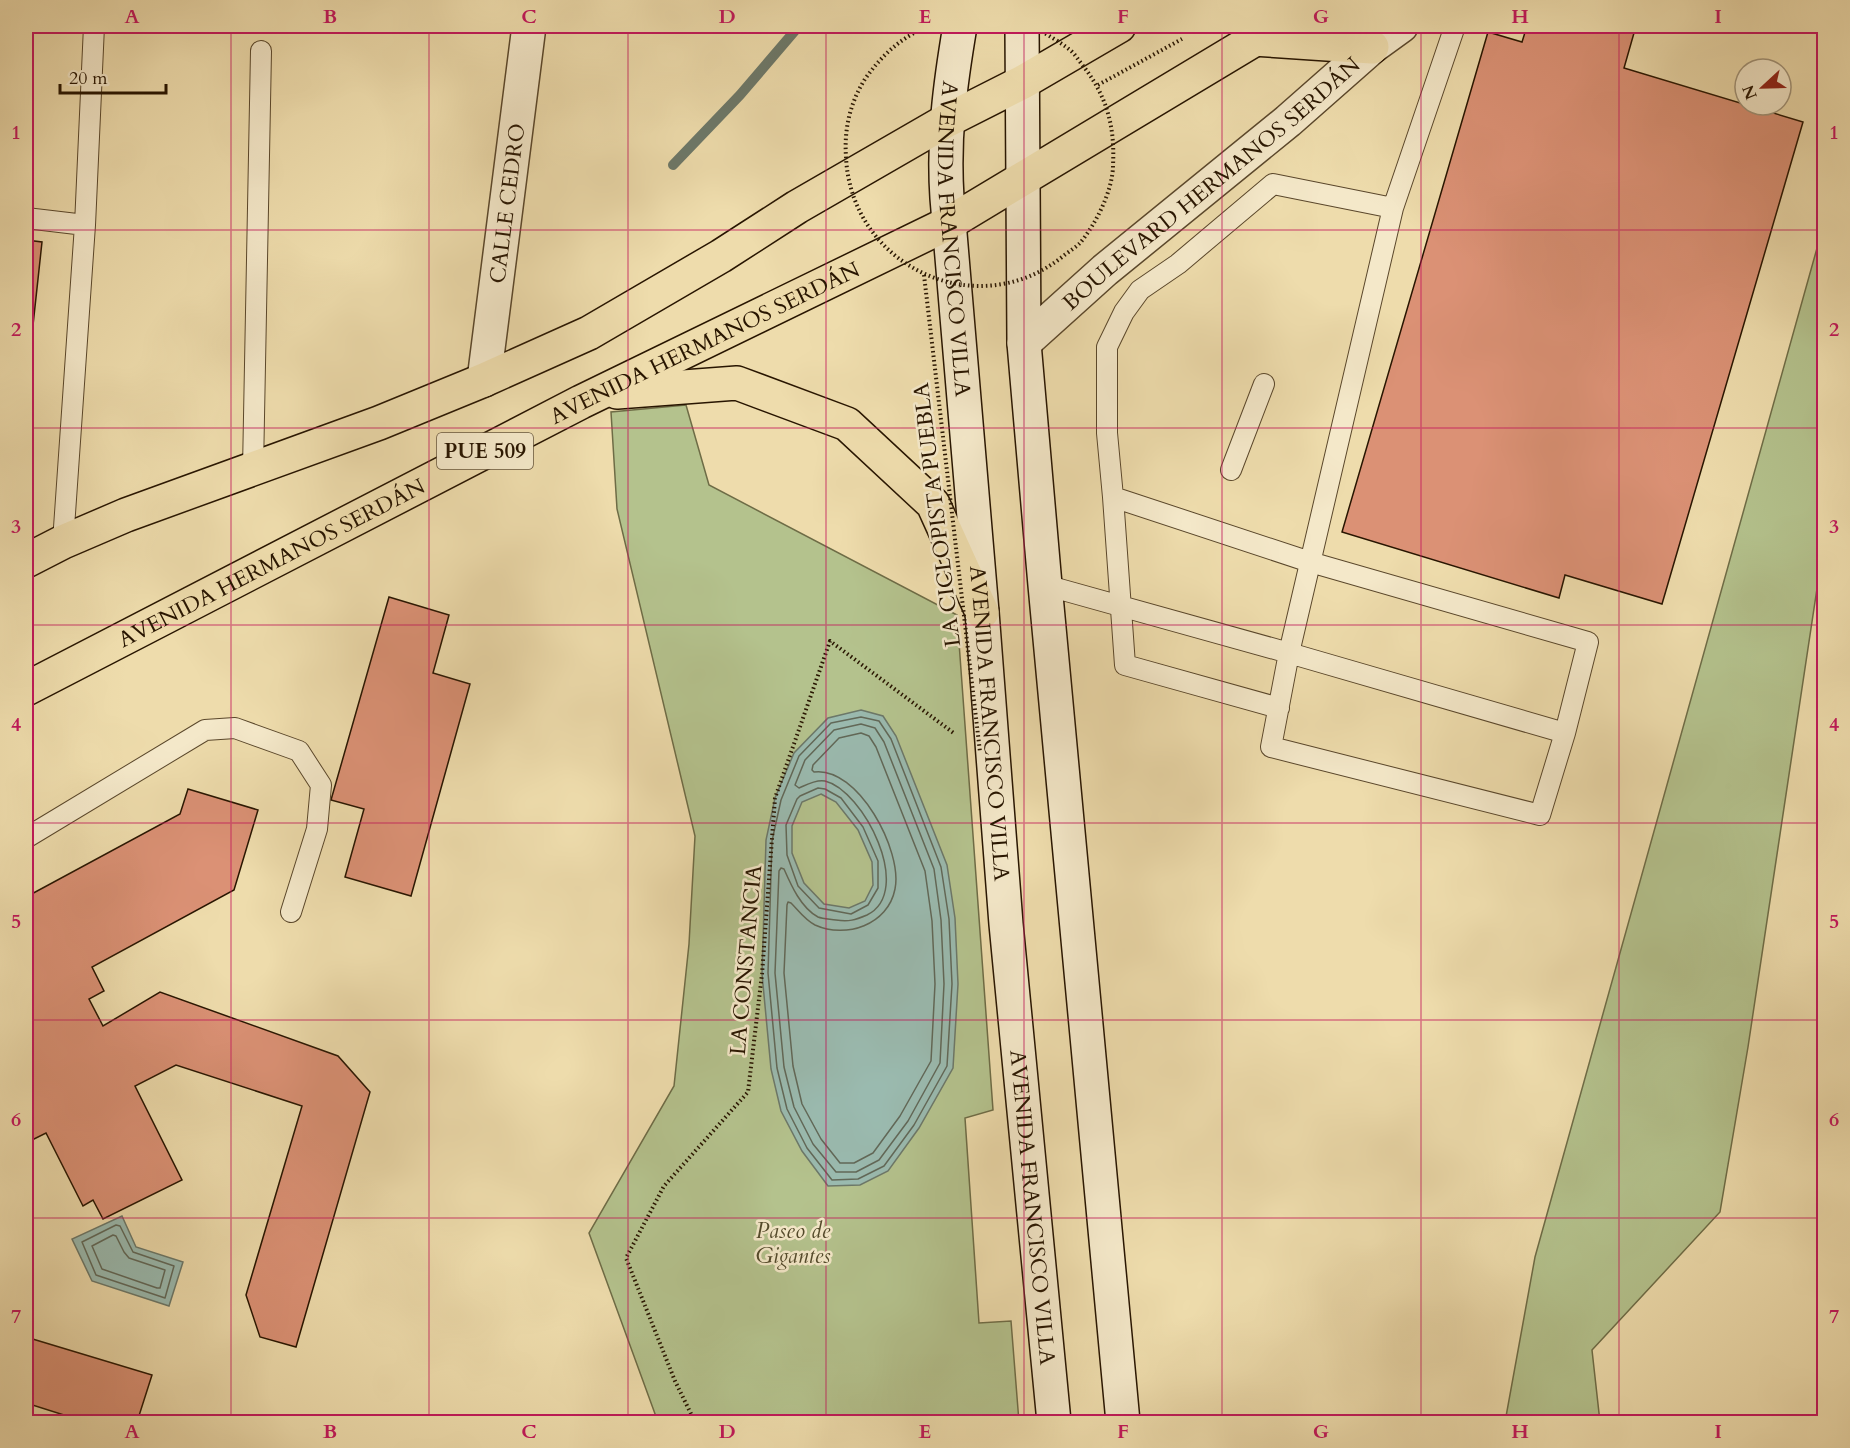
<svg xmlns="http://www.w3.org/2000/svg" width="1850" height="1448" font-family="Cardo,serif">
	<style>
		.green { fill: #b4c28d; stroke: #6e6c46; stroke-width: 1.5 }
		.water { fill: #9abaaf; stroke: #6c7869; stroke-width: 1.5; fill-rule: evenodd }
		.lines { fill: none; stroke-linecap: round; stroke-linejoin: round }
		.shore { stroke: #616858; stroke-width: 1.5 }
		.stream { stroke: #6c7869; stroke-width: 10 }
		.building { fill: #db9175; stroke: #281500; stroke-width: 1.5 }
		.service-casing { stroke: #5a472b; stroke-width: 22 }
		.minor-casing { stroke: #5a472b; stroke-width: 36 }
		.tertiary-casing { stroke: #5a472b; stroke-width: 36 }
		.secondary-casing { stroke: #281500; stroke-width: 36 }
		.primary-casing { stroke: #281500; stroke-width: 36 }
		.path { stroke: #281500; stroke-width: 4; stroke-dasharray: 1.5 3; stroke-linecap: butt }
		.service { stroke: #f4e8c9; stroke-width: 20 }
		.minor { stroke: #f4e8c9; stroke-width: 33 }
		.tertiary { stroke: #f4e8c9; stroke-width: 33 }
		.secondary { stroke: #f4e8c9; stroke-width: 33 }
		.primary { stroke: #eedcac; stroke-width: 33 }
		.path-bridge { stroke: #281500; stroke-width: 4; stroke-dasharray: 1.5 3; stroke-linecap: butt }
		.grid { fill: none; stroke: #c2185b; stroke-width: 1.5; stroke-opacity: 0.55 }
		.labels { text-anchor: middle; stroke-width: 5; stroke-linejoin: round; paint-order: stroke }
		.shield { fill: #f4e8c9; stroke: #65543c; stroke-width: 1.5 }
		.shield-label { font-size: 21px; font-weight: bold; fill: #281500 }
		.street-label { font-size: 22px; fill: #281500; stroke: #f4e8c9 }
		.park-label { font-size: 22px; font-style: italic; fill: #52492a; stroke: #f4e8c9 }
		.neatline { fill: none; stroke: #c2185b; stroke-width: 2 }
		.grid-label { font-size: 20px; text-anchor: middle; font-weight: bold; fill: #c2185b }
	</style>
	<rect width="100%" height="100%" fill="#eedcac"/>
	<filter id="stains"><feTurbulence type="fractalNoise" baseFrequency=".00333" numOctaves="4"/><feColorMatrix values="0 0 0 0 .2 0 0 0 0 .09 0 0 0 0 .02 0 0 0 .5 -.17"/></filter>
	<radialGradient id="worn" r=".72"><stop offset=".6" stop-color="#630" stop-opacity="0"/><stop offset="1" stop-color="#630" stop-opacity=".3"/></radialGradient>
	<path class="green" d="M1819 241 1824 243V542L1748 1047 1720 1212 1592 1350 1600 1422H1505L1535 1257Z
		M686 405 709 485 957 615 993 1110 965 1118 979 1323 1011 1321 1019 1422H658L589 1233 674 1086 689 944 695 836 617 509 611 412Z"/>
	<path class="water" d="M861 710 883 716 896 736 947 865 955 918 958 984 953 1068 919 1128 888 1171 860 1185 828 1186 802 1151 781 1111 771 1069 762 974 766 840 775 798 794 753 828 718ZM821 794 836 802 858 830 872 862 873 885 865 901 849 908 824 904 804 883 792 853V826L802 802Z
		M122 1216 136 1247 183 1262 169 1306 92 1281 72 1239Z"/>
	<g class="lines">
		<path class="shore" d="M861 717 879 721 891 739 941 867 949 919 952 984 947 1066 914 1125 884 1166 858 1179 832 1180 807 1148 787 1109 777 1068 768 973 772 841 781 800 799 756 831 723Z
			M861 724 875 728 884 742 934 869 941 920 944 984 940 1063 908 1121 879 1160 856 1172H836L813 1144 794 1107 784 1067 775 973 779 871 781 868 784 869C791 885 801 908 818 917 823 919 830 919 836 920 849 922 855 920 867 915 915 891 863 790 825 781 816 779 806 785 799 788L795 785 805 760 834 730Z
			M861 733 869 736 876 747 925 871 932 921 935 984 931 1061 900 1116 873 1153 854 1163H840L821 1139 802 1104 793 1066 784 973 787 905 788 902 791 903C798 910 805 920 815 925 846 939 888 925 895 889 903 851 858 766 814 772L812 770 813 765 839 738Z
			M818 788 825 789 841 798 863 827 878 861V888L868 905 851 914 819 908 798 886 787 855 786 825 797 799 800 796Z
			M116 1225 120 1226 133 1252 174 1266 165 1298 96 1275 82 1242Z
			M113 1235 116 1236 124 1252 129 1258 165 1270 160 1288H157L102 1269 92 1246Z"/>
		<path class="stream" d="M673 165 740 95 799 26"/>
	</g>
	<path class="building" d="M1527 26H1636L1624 68 1803 122 1662 604 1565 575 1559 598 1342 532 1488 32 1522 42Z
		M26 240 42 242 26 390Z
		M389 597 449 615 433 673 470 684 411 896 345 877 364 809 331 800Z
		M188 789 258 810 234 890 92 967 104 991 89 999 103 1026 160 992 338 1056 370 1092 296 1347 260 1337 246 1295 302 1106 176 1065 135 1086 182 1180 103 1219 93 1200 83 1206 46 1133 26 1143V897L180 814Z
		M26 1337 152 1375 137 1422H86L26 1403Z"/>
	<g class="lines">
		<g class="service-casing">
			<path id="service" d="M26 218 85 225 63 542
				M85 225 94 26
				M253 469 261 51
				M1231 470 1264 384
				M1113 497 1310 562 1588 642 1565 733 1540 815 1271 747 1289 653 1393 208 1455 26
				M1045 585 1289 653 1565 733
				M1279 708 1125 665 1113 497 1107 433V347L1124 312 1140 290 1178 264 1273 184 1393 208
				M26 838 205 730 235 728 299 751 321 785 317 829 291 912"/>
		</g>
		<g class="minor-casing">
			<g id="minor">
				<path id="s1" d="M484 380 529 26"/>
			</g>
		</g>
		<g class="tertiary-casing">
			<g id="tertiary">
				<path id="s2" d="M1024 343 1105 270 1288 121 1372 47 1401 26"/>
			</g>
		</g>
		<g class="secondary-casing">
			<g id="secondary">
				<path id="s3" d="M960 26C950 85 943 138 947 198L982 612 1006 924 1054 1422"/>
				<path d="M1022 26 1024 343 1045 585 1123 1422"/>
			</g>
		</g>
		<g class="primary-casing">
			<g id="primary">
				<path d="M1253 39 1372 47"/>
				<path d="M617 392 737 383 847 424 933 504 982 612"/>
				<path d="M26 561 63 542 126 515 379 423 484 380 589 333 721 256 797 207 946 121 1023 82 1119 26"/>
				<path id="s4" d="M26 689 581 402 949 223 1277 26"/>
			</g>
		</g>
		<path class="path" d="M1098 85 1182 39
			M695 1422 675 1381 626 1258 664 1186 748 1092 762 974 775 798 830 641 955 734"/>
		<use href="#service" class="service"/>
		<use href="#minor" class="minor"/>
		<use href="#tertiary" class="tertiary"/>
		<use href="#secondary" class="secondary"/>
		<use href="#primary" class="primary"/>
		<path class="path-bridge" d="M930 26C902 36 882 55 865 79 850 103 844 129 846 157 851 266 976 325 1062 257 1068 252 1075 248 1080 243 1096 224 1113 190 1113 165 1115 127 1107 97 1084 67 1079 61 1075 54 1070 50 1059 41 1047 35 1035 27L1030 26
			M924 275 980 752"/>
	</g>
	<path class="grid" d="M231 26V1422M429 26V1422M628 26V1422M826 26V1422M1024 26V1422M1222 26V1422M1421 26V1422M1619 26V1422M26 230H1824M26 428H1824M26 625H1824M26 823H1824M26 1020H1824M26 1218H1824"/>
	<g class="labels">
		<rect class="shield" x="437" y="433" width="96" height="36" rx="4.5"/>
		<g class="shield-label">
			<text x="485" y="458">PUE 509</text>
		</g>
		<g class="street-label">
			<text dy="8" stroke="none"><textPath href="#s2" startOffset="246">BOULEVARD HERMANOS SERDÁN</textPath></text>
			<text dy="8" stroke="none"><textPath href="#s1" startOffset="178">CALLE CEDRO</textPath></text>
			<text dy="8" stroke="none"><textPath href="#s3" startOffset="214">AVENIDA FRANCISCO VILLA</textPath></text>
			<text dy="8" stroke="none"><textPath href="#s4" startOffset="762">AVENIDA HERMANOS SERDÁN</textPath></text>
			<text transform="translate(936 515) rotate(-97)" y="8">LA CICLOPISTA PUEBLA</text>
			<text dy="8" stroke="none"><textPath href="#s4" startOffset="276">AVENIDA HERMANOS SERDÁN</textPath></text>
			<text dy="8" stroke="none"><textPath href="#s3" startOffset="700">AVENIDA FRANCISCO VILLA</textPath></text>
			<text transform="translate(745 960) rotate(-85)" y="8">LA CONSTANCIA</text>
			<text dy="8" stroke="none"><textPath href="#s3" startOffset="1186">AVENIDA FRANCISCO VILLA</textPath></text>
		</g>
		<g class="park-label">
			<text x="793" y="1238">Paseo de<tspan x="793" dy="25">Gigantes</tspan></text>
		</g>
	</g>
	<rect width="1850" height="1448" fill="none" stroke="#eedcac" stroke-width="66"/>
	<g transform="translate(1763 87) rotate(248)"><circle r="28" fill="#f4e8c9" stroke="#a29479" stroke-width="1.5"/>
	<path d="M0-4.5L10 22L0 15L-10 22Z" fill="#8f2418"/>
	<text y="-9" font-size="16" font-weight="bold" text-anchor="middle" fill="#281500">N</text>
	</g>
	<path d="M60 84v9h106v-9" fill="none" stroke="#281500" stroke-width="3"/>
	<text x="69" y="84" font-size="18" fill="#281500" stroke="#f4e8c9" stroke-width="4.5" paint-order="stroke">20 m</text>
	<rect x="33" y="33" width="1784" height="1382" class="neatline"/>
	<g class="grid-label">
		<text x="132" y="23">A</text>
		<text x="330" y="23">B</text>
		<text x="529" y="23">C</text>
		<text x="727" y="23">D</text>
		<text x="925" y="23">E</text>
		<text x="1123" y="23">F</text>
		<text x="1321" y="23">G</text>
		<text x="1520" y="23">H</text>
		<text x="1718" y="23">I</text>
		<text x="16" y="139">1</text>
		<text x="1834" y="139">1</text>
		<text x="16" y="336">2</text>
		<text x="1834" y="336">2</text>
		<text x="16" y="533">3</text>
		<text x="1834" y="533">3</text>
		<text x="16" y="731">4</text>
		<text x="1834" y="731">4</text>
		<text x="16" y="928">5</text>
		<text x="1834" y="928">5</text>
		<text x="16" y="1126">6</text>
		<text x="1834" y="1126">6</text>
		<text x="16" y="1323">7</text>
		<text x="1834" y="1323">7</text>
		<text x="132" y="1438">A</text>
		<text x="330" y="1438">B</text>
		<text x="529" y="1438">C</text>
		<text x="727" y="1438">D</text>
		<text x="925" y="1438">E</text>
		<text x="1123" y="1438">F</text>
		<text x="1321" y="1438">G</text>
		<text x="1520" y="1438">H</text>
		<text x="1718" y="1438">I</text>
	</g>
	<rect width="100%" height="100%" filter="url(#stains)"/>
	<rect width="100%" height="100%" fill="url(#worn)"/>
</svg>
